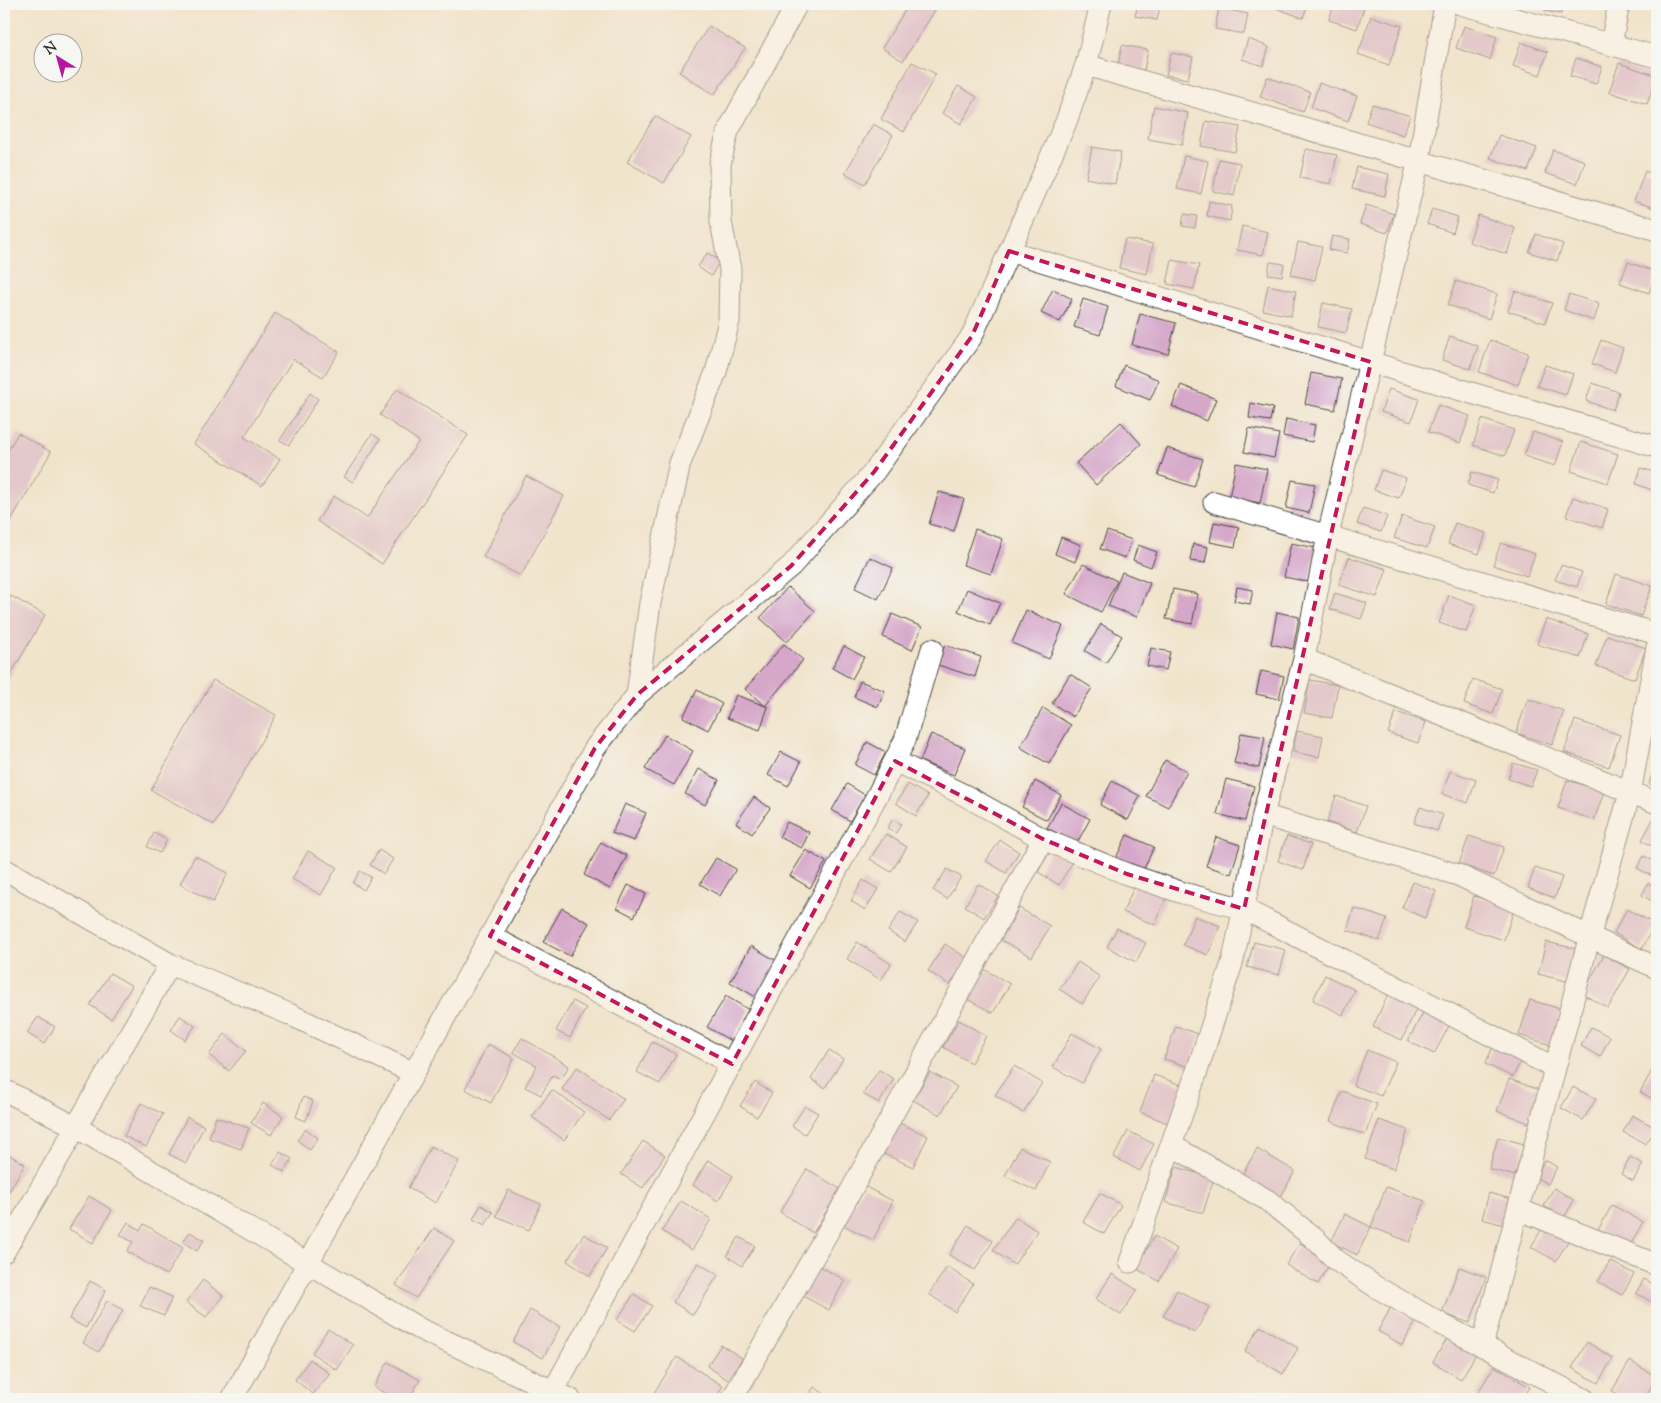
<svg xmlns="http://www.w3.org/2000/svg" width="1661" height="1403" font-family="'Sorts Mill Goudy',serif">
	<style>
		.building { fill: #d5a7c9 }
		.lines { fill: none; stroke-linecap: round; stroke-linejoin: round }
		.street-casing { stroke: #494743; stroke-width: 23 }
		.street { stroke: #fff; stroke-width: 21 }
		.marked { fill: none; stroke: #c2185b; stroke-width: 4; stroke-dasharray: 10 6; stroke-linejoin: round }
	</style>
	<rect width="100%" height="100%" fill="#f6f6f2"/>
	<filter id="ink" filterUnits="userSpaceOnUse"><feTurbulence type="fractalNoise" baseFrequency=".02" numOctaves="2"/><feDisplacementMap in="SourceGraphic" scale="10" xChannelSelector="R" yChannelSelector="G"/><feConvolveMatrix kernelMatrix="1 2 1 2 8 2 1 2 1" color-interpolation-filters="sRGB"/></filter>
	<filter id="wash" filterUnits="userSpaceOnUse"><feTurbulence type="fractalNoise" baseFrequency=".0096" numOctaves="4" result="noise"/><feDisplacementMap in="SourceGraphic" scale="20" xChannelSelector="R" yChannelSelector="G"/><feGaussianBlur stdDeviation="1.12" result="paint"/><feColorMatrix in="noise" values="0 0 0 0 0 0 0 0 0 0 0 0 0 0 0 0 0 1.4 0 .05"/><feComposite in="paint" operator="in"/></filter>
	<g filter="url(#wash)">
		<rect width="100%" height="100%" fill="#f1e4cc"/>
		<g id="blocks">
			<path class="building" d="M909 4H939L903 61 882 48Z
				M1138 4 1160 6 1157 20 1135 16Z
				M1275 4H1308L1303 18 1273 7Z
				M1334 4H1365L1357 29 1329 20Z
				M1546 4H1563L1561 14 1545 11Z
				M1219 8 1248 14 1244 34 1215 29Z
				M1371 16 1402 26 1389 65 1358 54Z
				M709 26 745 48 714 95 679 72Z
				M1464 26 1497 37 1490 60 1456 48Z
				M1248 39 1269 47 1263 66 1242 59Z
				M1521 42 1548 52 1540 75 1513 66Z
				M1122 45 1148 50 1144 70 1118 65Z
				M1171 53 1193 57 1188 79 1166 75Z
				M1576 58 1602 67 1596 84 1570 76Z
				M912 62 936 74 904 132 881 119Z
				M1619 63 1657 76 1647 104 1609 92Z
				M1267 77 1310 92 1303 112 1260 97Z
				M1319 83 1357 96 1348 121 1311 108Z
				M958 86 977 97 961 124 942 113Z
				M1372 104 1410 116 1403 135 1366 122Z
				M1154 106 1188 113 1182 145 1148 139Z
				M655 116 691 137 664 183 627 162Z
				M1206 121 1240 127 1235 152 1201 146Z
				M873 124 893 135 865 184 845 173Z
				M1499 135 1537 148 1528 171 1490 158Z
				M1092 147 1121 152 1115 184 1086 178Z
				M1306 149 1337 155 1331 184 1300 178Z
				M1553 150 1585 161 1577 184 1545 173Z
				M1184 156 1208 161 1201 194 1177 189Z
				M1219 159 1240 163 1234 196 1213 191Z
				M1357 167 1389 174 1385 196 1352 189Z
				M1645 171 1657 176V209L1634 201Z
				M1209 201 1232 206 1230 221 1207 216Z
				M1366 205 1394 214 1387 233 1360 224Z
				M1432 209 1458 217 1453 233 1427 224Z
				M1184 214 1197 216 1195 228 1182 226Z
				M1478 215 1515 228 1507 254 1469 242Z
				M1242 226 1268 232 1263 255 1237 250Z
				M1536 234 1563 244 1557 261 1529 252Z
				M1332 236 1350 239 1347 253 1329 250Z
				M1125 239 1153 244 1147 274 1119 268Z
				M1298 242 1322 247 1315 280 1291 275Z
				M707 253 720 261 711 276 698 267Z
				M1172 260 1199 265 1194 289 1167 284Z
				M1270 262 1284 264 1282 276 1268 274Z
				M1628 262 1656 272 1649 293 1620 283Z
				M1456 281 1497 294 1489 319 1448 305Z
				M1268 285 1296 291 1291 316 1263 310Z
				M1053 289 1072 299 1060 322 1041 313Z
				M1515 291 1552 303 1545 323 1508 311Z
				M1569 294 1599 304 1594 321 1564 310Z
				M1083 299 1108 307 1100 335 1074 327Z
				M1323 303 1352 309 1346 333 1318 327Z
				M275 313 339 352 323 377 293 359 244 437 280 459 262 486 194 444Z
				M1140 314 1176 323 1168 354 1132 345Z
				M1450 336 1478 346 1470 369 1442 360Z
				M1490 340 1528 353 1518 385 1479 372Z
				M1601 340 1623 348 1615 372 1592 364Z
				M1124 365 1159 380 1150 400 1116 386Z
				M1545 365 1573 374 1566 395 1537 386Z
				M1311 373 1342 379 1335 410 1305 404Z
				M1592 383 1619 392 1613 410 1586 401Z
				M1181 385 1216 399 1207 421 1172 406Z
				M397 389 468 435 382 564 317 521 334 496 367 518 419 441 380 415Z
				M1389 389 1419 399 1411 422 1381 412Z
				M310 393 318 399 289 445 280 440Z
				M1251 403 1273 408 1270 421 1249 418Z
				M1438 405 1470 416 1460 443 1428 432Z
				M1286 419 1315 425 1312 442 1283 436Z
				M1482 419 1514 430 1505 456 1473 445Z
				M1121 422 1141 444 1096 485 1076 463Z
				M1249 428 1279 434 1274 458 1244 452Z
				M1533 432 1563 442 1555 466 1524 456Z
				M18 433 51 452 4 532V458Z
				M372 434 380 439 353 482 344 477Z
				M1581 442 1618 454 1608 483 1571 471Z
				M1167 448 1203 459 1194 487 1158 475Z
				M1236 463 1267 469 1260 503 1229 497Z
				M1641 468 1657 473V492L1636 484Z
				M1381 470 1406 478 1399 498 1374 490Z
				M1472 472 1498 480 1493 493 1468 485Z
				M526 476 564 496 521 576 483 557Z
				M1292 480 1315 484 1309 513 1286 508Z
				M939 492 964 499 954 531 929 524Z
				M1573 497 1608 509 1602 528 1566 516Z
				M1363 508 1387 516 1381 532 1357 524Z
				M1402 516 1435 527 1427 548 1394 538Z
				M1214 522 1239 527 1235 547 1210 542Z
				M1455 523 1486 533 1479 554 1448 544Z
				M975 529 1003 539 991 574 963 565Z
				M1107 531 1132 540 1125 558 1100 549Z
				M1061 537 1081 545 1075 562 1055 554Z
				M1291 543 1316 548 1309 582 1284 577Z
				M1501 543 1535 554 1527 576 1493 565Z
				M1193 544 1208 547 1205 563 1190 561Z
				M1138 545 1157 552 1151 567 1133 560Z
				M870 557 893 568 878 599 855 588Z
				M1349 557 1387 569 1377 597 1339 585Z
				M1083 564 1117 581 1101 612 1066 594Z
				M1561 565 1582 572 1577 587 1555 580Z
				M1122 572 1150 583 1137 617 1108 606Z
				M1616 574 1652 586 1641 616 1606 604Z
				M788 587 815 611 787 642 760 618Z
				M1237 587 1253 590 1250 604 1234 601Z
				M967 589 1000 603 990 625 958 611Z
				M1173 589 1198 594 1192 624 1166 619Z
				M1335 593 1367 603 1361 619 1330 609Z
				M1449 595 1476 605 1466 632 1439 623Z
				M11 596 45 615 6 683 4 682V610Z
				M1026 610 1063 626 1049 659 1012 643Z
				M1277 612 1299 617 1293 649 1271 644Z
				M892 614 922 627 912 650 883 637Z
				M1546 619 1588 634 1580 658 1537 644Z
				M1101 624 1122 636 1106 663 1085 651Z
				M1607 635 1646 648 1635 679 1596 666Z
				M784 644 803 660 765 706 745 689Z
				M945 645 981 657 975 677 938 665Z
				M844 646 864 657 852 679 832 668Z
				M1151 648 1170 652 1166 670 1147 666Z
				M1261 671 1284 676 1279 699 1256 694Z
				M1070 674 1092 688 1073 717 1052 703Z
				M1473 679 1502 689 1493 714 1464 704Z
				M213 680 276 715 214 825 151 790Z
				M1310 680 1338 685 1332 718 1304 713Z
				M860 681 885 691 878 707 854 697Z
				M697 690 722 704 708 730 683 717Z
				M736 695 768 707 760 730 727 718Z
				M1528 699 1564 711 1552 745 1516 733Z
				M1043 708 1071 725 1049 764 1020 747Z
				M1396 712 1426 722 1418 743 1388 733Z
				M1575 720 1620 735 1609 767 1564 752Z
				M1297 731 1323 736 1319 757 1293 752Z
				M1241 733 1265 737 1259 768 1234 763Z
				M931 734 965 748 954 775 920 761Z
				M665 735 693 751 674 785 645 769Z
				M867 742 886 752 874 775 855 765Z
				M781 752 801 762 788 786 768 775Z
				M1165 760 1187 771 1168 807 1146 796Z
				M1657 760V787L1649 784Z
				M1513 763 1537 770 1531 786 1508 779Z
				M699 769 719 780 705 805 685 794Z
				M1450 771 1476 780 1468 803 1442 794Z
				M1226 779 1254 786 1245 821 1217 814Z
				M1567 780 1604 792 1594 820 1558 808Z
				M1035 781 1061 795 1047 820 1022 807Z
				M1112 781 1140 796 1128 820 1100 805Z
				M847 784 865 795 850 821 832 810Z
				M908 784 928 796 916 816 896 803Z
				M1336 796 1366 806 1357 832 1327 822Z
				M754 797 770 808 752 834 736 823Z
				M1061 803 1090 819 1077 843 1047 828Z
				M625 804 646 813 634 841 612 833Z
				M1420 807 1443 815 1437 831 1414 823Z
				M1657 812V849L1642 840Z
				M893 819 901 824 896 833 887 828Z
				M787 822 809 832 802 848 779 837Z
				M154 833 167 840 160 853 147 847Z
				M886 834 907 847 891 872 870 859Z
				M1127 835 1154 847 1143 871 1116 858Z
				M1287 836 1311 844 1303 870 1278 861Z
				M1469 836 1504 847 1494 876 1459 864Z
				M1216 837 1240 845 1231 874 1206 866Z
				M1000 840 1019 852 1006 873 986 861Z
				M601 842 627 856 610 889 584 875Z
				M379 850 393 859 384 874 370 865Z
				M806 850 826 862 810 888 790 876Z
				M1051 850 1072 863 1059 885 1038 872Z
				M308 851 337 867 321 895 292 879Z
				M195 856 228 873 213 902 180 884Z
				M1644 856 1657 863 1656 878 1637 868Z
				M716 858 736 869 720 896 700 884Z
				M1535 868 1562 877 1555 898 1528 888Z
				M947 869 961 877 947 899 933 890Z
				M360 871 371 877 364 890 353 883Z
				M863 880 878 889 865 910 851 901Z
				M1413 882 1436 891 1425 918 1402 908Z
				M1136 883 1167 896 1155 925 1123 912Z
				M1648 883 1657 888V904L1642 895Z
				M978 884 998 896 984 918 965 906Z
				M628 885 646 894 634 917 617 908Z
				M1474 896 1514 909 1504 940 1464 927Z
				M562 908 589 923 570 956 543 942Z
				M1019 908 1050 926 1032 957 1001 940Z
				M1354 908 1387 919 1379 941 1347 930Z
				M1627 909 1655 924 1642 949 1614 933Z
				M900 912 918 922 905 942 888 931Z
				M1195 916 1220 926 1208 955 1183 945Z
				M1117 928 1146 943 1136 962 1107 947Z
				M857 942 891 964 881 980 847 959Z
				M1254 942 1286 950 1279 975 1247 967Z
				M1546 942 1582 950 1574 983 1538 974Z
				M945 944 967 958 950 985 928 971Z
				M751 946 782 964 761 1000 730 982Z
				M1604 955 1630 969 1608 1008 1582 994Z
				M1078 962 1100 977 1082 1004 1059 989Z
				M982 968 1010 984 993 1013 965 998Z
				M110 973 132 986 111 1019 90 1005Z
				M1325 975 1355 990 1343 1015 1313 1000Z
				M1389 992 1418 1005 1402 1040 1373 1027Z
				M726 996 749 1010 731 1041 707 1027Z
				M1530 1000 1561 1009 1551 1045 1519 1035Z
				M573 1001 586 1008 570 1038 556 1031Z
				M1424 1011 1450 1024 1434 1054 1408 1041Z
				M180 1016 195 1026 185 1040 171 1030Z
				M38 1017 55 1027 44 1044 27 1033Z
				M959 1020 986 1036 971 1063 943 1047Z
				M1176 1026 1200 1035 1189 1067 1164 1059Z
				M1591 1027 1610 1037 1600 1057 1581 1046Z
				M1072 1033 1101 1049 1082 1083 1053 1067Z
				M225 1034 246 1051 229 1071 209 1055Z
				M522 1038 569 1066 561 1079 553 1075 541 1095 525 1087 537 1066 513 1052Z
				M652 1042 676 1054 660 1084 637 1072Z
				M1495 1043 1523 1056 1513 1077 1485 1064Z
				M488 1044 514 1058 491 1103 465 1089Z
				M829 1050 843 1059 825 1088 811 1079Z
				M1367 1050 1396 1062 1381 1096 1353 1085Z
				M1014 1066 1042 1083 1023 1113 995 1095Z
				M577 1067 624 1099 609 1120 562 1089Z
				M1653 1069 1657 1071V1101L1640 1092Z
				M879 1070 894 1079 879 1103 863 1094Z
				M930 1072 957 1087 940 1115 913 1100Z
				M1154 1075 1184 1086 1170 1124 1140 1112Z
				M1509 1079 1542 1091 1529 1123 1497 1111Z
				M755 1082 772 1093 757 1117 740 1106Z
				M1573 1087 1596 1099 1583 1120 1561 1108Z
				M552 1090 584 1112 564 1140 532 1117Z
				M1342 1091 1377 1104 1365 1135 1330 1121Z
				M303 1097 313 1101 306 1121 296 1117Z
				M141 1103 163 1114 146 1147 124 1136Z
				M263 1103 283 1116 271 1135 251 1123Z
				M805 1106 818 1113 805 1134 792 1126Z
				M1632 1115 1656 1128 1646 1144 1623 1132Z
				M187 1117 204 1126 186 1163 169 1154Z
				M216 1117 249 1128 241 1149 209 1138Z
				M1379 1120 1408 1130 1394 1169 1365 1159Z
				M897 1122 928 1136 913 1167 882 1153Z
				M306 1129 318 1138 310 1150 297 1140Z
				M1128 1131 1154 1144 1140 1171 1114 1157Z
				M1498 1137 1524 1144 1515 1176 1489 1169Z
				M643 1141 665 1155 643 1188 621 1174Z
				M431 1146 459 1161 436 1203 408 1188Z
				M1020 1147 1050 1162 1036 1191 1005 1176Z
				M1257 1149 1295 1171 1279 1200 1240 1178Z
				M4 1152 25 1164 8 1193 4 1190Z
				M280 1152 292 1159 284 1172 272 1165Z
				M1630 1157 1643 1164 1633 1181 1621 1174Z
				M708 1160 733 1176 718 1201 693 1185Z
				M1545 1160 1557 1167 1548 1184 1535 1177Z
				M1176 1167 1214 1178 1203 1213 1165 1202Z
				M807 1169 840 1189 813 1233 780 1212Z
				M864 1186 893 1201 873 1240 843 1225Z
				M1386 1187 1425 1201 1410 1242 1371 1227Z
				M1554 1188 1574 1200 1564 1218 1544 1206Z
				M508 1190 541 1204 529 1230 496 1216Z
				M1100 1193 1121 1205 1104 1234 1083 1222Z
				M1489 1193 1511 1199 1504 1225 1482 1219Z
				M89 1196 112 1210 93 1243 69 1229Z
				M681 1201 711 1219 692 1250 662 1231Z
				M481 1205 493 1212 485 1225 473 1219Z
				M1612 1205 1643 1222 1629 1247 1598 1230Z
				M1345 1214 1371 1227 1357 1255 1331 1242Z
				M1016 1217 1037 1231 1014 1265 993 1250Z
				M128 1222 140 1230 144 1224 183 1248 166 1275 127 1251 133 1242 120 1235Z
				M968 1225 993 1241 975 1270 949 1255Z
				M1543 1227 1568 1241 1556 1261 1531 1247Z
				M434 1228 454 1241 416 1298 396 1285Z
				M190 1232 204 1240 197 1251 183 1242Z
				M584 1234 607 1248 590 1276 567 1261Z
				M1154 1236 1177 1249 1159 1281 1137 1269Z
				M739 1237 755 1246 742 1266 727 1256Z
				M1657 1240V1257L1650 1253Z
				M1300 1243 1331 1261 1318 1284 1286 1265Z
				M1610 1261 1634 1274 1622 1295 1598 1282Z
				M698 1263 718 1275 693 1315 673 1302Z
				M817 1265 845 1280 829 1310 801 1295Z
				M947 1267 973 1284 955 1312 929 1294Z
				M1459 1267 1486 1277 1470 1323 1442 1313Z
				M1112 1274 1137 1290 1121 1315 1096 1299Z
				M1644 1279 1657 1286V1297L1654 1303 1636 1293Z
				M203 1280 223 1296 206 1317 186 1302Z
				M90 1281 106 1290 86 1328 69 1319Z
				M149 1287 172 1297 164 1316 140 1306Z
				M1177 1290 1209 1307 1195 1333 1163 1316Z
				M634 1294 652 1306 635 1331 617 1320Z
				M107 1301 123 1310 99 1352 83 1343Z
				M1391 1307 1416 1322 1402 1345 1378 1331Z
				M530 1310 560 1327 543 1358 513 1342Z
				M1260 1326 1298 1348 1283 1374 1245 1351Z
				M328 1329 353 1345 337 1370 312 1353Z
				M1448 1337 1476 1354 1461 1379 1433 1362Z
				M1587 1342 1613 1358 1598 1383 1572 1368Z
				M721 1345 742 1358 728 1380 707 1366Z
				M677 1357 723 1386 714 1399H650Z
				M310 1359 330 1374 313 1394 295 1380Z
				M1630 1361 1657 1377 1644 1399H1627L1612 1391Z
				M388 1362 420 1380 409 1399H395L374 1387Z
				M1494 1366 1530 1387 1523 1399H1481L1476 1396Z
				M814 1387 832 1399H806Z"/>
		</g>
	</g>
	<g filter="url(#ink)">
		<use href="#blocks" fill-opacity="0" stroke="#494743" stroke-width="1"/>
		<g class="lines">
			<g class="street-casing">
				<path id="street" d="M1460 4 1657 57
					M1611 44 1619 4
					M1086 65 1657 230
					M1009 251 1461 390 1657 447
					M1214 502 1657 634
					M1304 659 1657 803
					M637 695 650 603 680 463 716 372 729 321 730 269 721 222 720 164 728 131 797 4
					M895 761 966 796 1043 839 1127 874 1183 893 1244 909 1555 1068
					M1263 815 1458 875 1657 968
					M4 869 170 964 4 1252
					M490 936 732 1064
					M170 964 289 1014 414 1073
					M4 1090 76 1127 420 1329 570 1399
					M1171 1145 1267 1200 1316 1240 1336 1260 1376 1287 1441 1324 1584 1399
					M1518 1209 1657 1265
					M1130 1262 1196 1074 1233 960 1263 815 1304 659 1328 535 1419 160 1445 4
					M1482 1346 1590 935 1630 793 1657 647
					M232 1399 595 748 637 695 791 566 874 472 972 336 1066 122 1086 65 1101 4
					M549 1399 879 792 905 740 932 649
					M732 1399 841 1209 1043 839"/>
			</g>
			<use href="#street" class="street"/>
		</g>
	</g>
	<path d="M0 0H1661V1403H0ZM1009 251 1371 362 1244 909 1127 874 1043 839 895 761 732 1064 490 936 595 748 637 695 791 566 874 472 972 336Z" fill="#f1e4cc" fill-opacity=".55" fill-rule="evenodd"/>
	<path class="marked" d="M1009 251 1371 362 1244 909 1127 874 1043 839 895 761 732 1064 490 936 595 748 637 695 791 566 874 472 972 336Z"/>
	<rect width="1661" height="1403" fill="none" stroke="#f6f6f2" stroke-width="20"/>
	<g transform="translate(58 58) rotate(323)"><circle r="24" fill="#f6f6f2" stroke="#a5a5a2"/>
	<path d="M0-4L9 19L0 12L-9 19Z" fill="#b5179e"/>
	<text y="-8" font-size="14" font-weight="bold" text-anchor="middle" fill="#2b2b2b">N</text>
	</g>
</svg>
